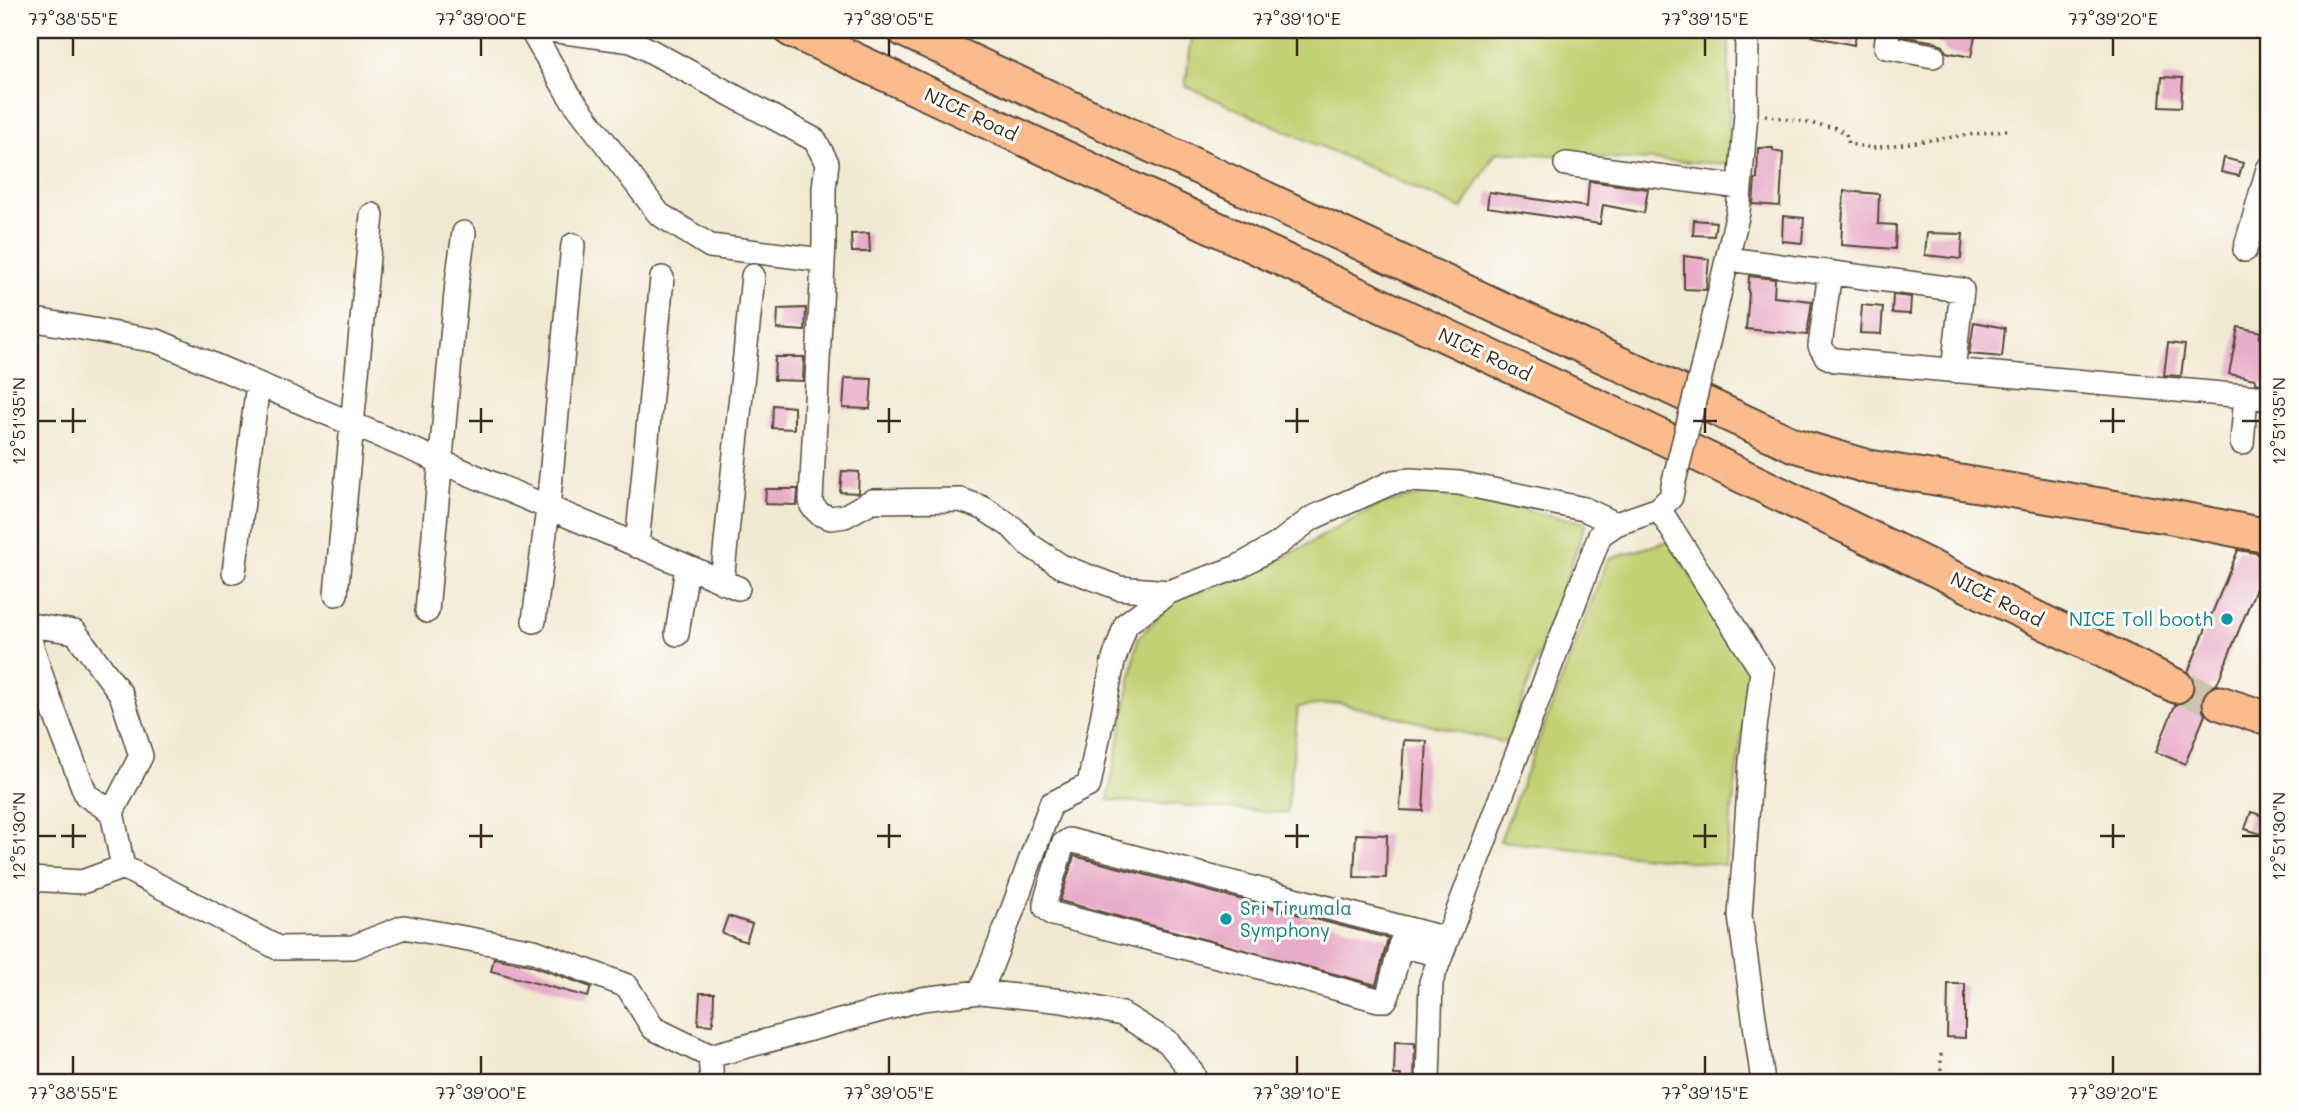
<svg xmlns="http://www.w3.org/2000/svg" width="2298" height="1112" font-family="Mali,sans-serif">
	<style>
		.green { fill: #c1d173; stroke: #7e7e48; stroke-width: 2 }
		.building { fill: #e8aec9 }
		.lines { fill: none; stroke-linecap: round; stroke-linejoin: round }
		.highway-tunnel { stroke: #cdc4af; stroke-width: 33; stroke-dasharray: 33 17; stroke-linecap: butt }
		.minor-casing { stroke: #564739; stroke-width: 26 }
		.highway-casing { stroke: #564739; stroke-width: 37 }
		.path { stroke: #564739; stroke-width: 3.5; stroke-dasharray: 2 5; stroke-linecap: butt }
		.minor { stroke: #fff; stroke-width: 23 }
		.highway { stroke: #fbbb8c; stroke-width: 33 }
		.minor-bridge-casing { stroke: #564739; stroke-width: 26; stroke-linecap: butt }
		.minor-bridge { stroke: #fff; stroke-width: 23 }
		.ticks { fill: none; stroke: #3b2a1e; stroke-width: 2.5 }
		.culture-dot { fill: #0f9aa8; stroke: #fdfcf7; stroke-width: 2.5 }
		.labels { text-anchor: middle; stroke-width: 6; stroke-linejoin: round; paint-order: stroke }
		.street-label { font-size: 19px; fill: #3b2a1e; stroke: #fdfcf7 }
		.culture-label { font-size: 19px; fill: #0d838f; stroke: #fdfcf7; text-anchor: end }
		.neatline { fill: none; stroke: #3b2a1e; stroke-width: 2.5 }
		.ticks-label { font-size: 18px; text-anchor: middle; fill: #3b2a1e }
	</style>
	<rect width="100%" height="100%" fill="#fdfcf7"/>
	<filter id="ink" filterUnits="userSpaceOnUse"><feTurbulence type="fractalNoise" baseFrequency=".0143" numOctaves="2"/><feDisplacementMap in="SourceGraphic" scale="14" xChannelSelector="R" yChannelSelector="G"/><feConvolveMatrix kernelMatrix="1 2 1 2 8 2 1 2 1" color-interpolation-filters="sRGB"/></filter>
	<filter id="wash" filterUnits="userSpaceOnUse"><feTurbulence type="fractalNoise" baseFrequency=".00686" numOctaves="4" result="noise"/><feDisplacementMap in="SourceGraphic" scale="28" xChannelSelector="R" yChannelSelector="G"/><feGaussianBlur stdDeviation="1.57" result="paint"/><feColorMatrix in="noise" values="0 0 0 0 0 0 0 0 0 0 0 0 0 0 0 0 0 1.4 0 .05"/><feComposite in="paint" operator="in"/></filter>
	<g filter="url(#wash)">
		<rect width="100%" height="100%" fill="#f1ead3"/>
		<path class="green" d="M1193 30H1729V164L1496 152 1462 209 1185 86Z
			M1437 491 1586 523 1507 743 1339 703 1298 707 1287 813 1108 800 1138 638 1178 597 1254 574 1377 506Z
			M1669 541 1750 672 1725 865 1500 841 1608 559Z"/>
		<g id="blocks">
			<path class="building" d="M1812 30H1857L1854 45 1811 36Z
				M1902 30H1976L1971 57 1946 52 1943 46 1936 42 1901 36Z
				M2162 77 2183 78 2181 107 2160 106Z
				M1758 148H1773V151L1783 153 1780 206 1753 204 1755 179H1757Z
				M2224 158 2243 163 2239 176 2221 172Z
				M1589 181 1648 189 1644 213 1603 205 1600 224 1487 207 1489 192 1587 207Z
				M1844 191 1879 194 1878 224 1896 225 1895 249 1841 245Z
				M1783 216 1804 218 1802 243 1782 241Z
				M1694 220 1716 222 1714 236 1693 235Z
				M869 233 870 252H852L851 234Z
				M1927 233 1963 234 1961 259 1925 255Z
				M1684 256 1709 259 1706 290 1684 289Z
				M1749 276 1775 279 1774 297 1812 301 1807 335 1746 329 1749 293 1748 292Z
				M1893 295 1911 297 1910 314 1892 313Z
				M1862 305 1883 307 1881 334 1860 333Z
				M806 308 805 331 777 329 778 309Z
				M1974 322 2005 328 2002 357 1969 354Z
				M2238 327 2261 332 2259 338 2268 339V384L2255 383V379L2229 374Z
				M2168 343 2185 345 2181 376 2164 375Z
				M775 357H804L803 381 774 380Z
				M845 378 872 379 870 409 843 408Z
				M773 405 794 407V429L772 428Z
				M842 471 859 472 858 493 840 492Z
				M766 489H798L797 505 765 504Z
				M2238 550 2256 553 2268 559 2217 684 2208 688 2202 696 2201 706 2205 715 2185 764 2156 752 2175 705 2186 702 2194 694 2195 684 2188 672Z
				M1404 740 1427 741 1423 811 1400 810Z
				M2251 812 2268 817V836L2245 829Z
				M1356 834 1387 835 1386 878 1354 877Z
				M1074 856 1388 938 1376 985 1060 901Z
				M728 916 752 924 746 942 722 933Z
				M494 958 530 965 591 987 588 997 491 971Z
				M1948 984H1965V1038L1947 1037Z
				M700 993H714L713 1025 698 1024Z
				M1395 1042 1415 1043 1414 1082H1400L1401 1075H1394Z"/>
		</g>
	</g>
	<g filter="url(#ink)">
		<use href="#blocks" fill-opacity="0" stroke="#564739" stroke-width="2"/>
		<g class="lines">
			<path class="highway-tunnel" d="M2176 686 2220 703"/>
			<g class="minor-casing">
				<path id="minor" d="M531 30 569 95 659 214 710 246 822 260
					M550 30 632 41 815 140 827 163 824 188V243L811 500 812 506 820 514 831 518 845 516 872 501 961 500 983 508 1012 527 1028 544 1061 566 1119 588 1169 592 1238 567 1278 544 1312 518 1393 482 1410 480 1459 483 1584 509 1616 524
					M1888 30 1886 47 1933 56
					M1566 164 1740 187
					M2245 250 2268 169
					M1728 259 1962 290 1953 371
					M1830 272 1820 346 1826 356 1835 360 2268 398
					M30 319 157 341 738 588
					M1702 369 1738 212 1746 113 1747 30
					M2242 443 2246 396
					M1659 509 1762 671 1751 761 1740 916 1763 1082
					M637 546 662 278
					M234 572 258 384
					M722 582 753 276
					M336 594 372 215
					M427 611 457 282 464 233
					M534 621 548 508 573 245
					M30 625 75 632 121 694 141 756 112 812
					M677 634 687 567
					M30 640 47 693 86 795 112 812 123 867
					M30 879 82 882 123 867 278 948 353 947 404 927 534 951 627 986 653 1028 710 1056 922 999 980 992 1063 1001 1122 1014 1168 1042 1192 1072 1196 1082
					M1405 928 1388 995 1385 1000H1378L1252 965 1053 914 1046 908V899L1063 844 1069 840 1447 939
					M1400 945 1441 955
					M980 992C1007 931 1027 867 1051 804L1089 785 1113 662 1126 624 1169 592
					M710 1056 712 1082
					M1428 1082 1431 982 1600 535 1616 524 1659 509 1671 497 1674 481"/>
			</g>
			<g class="highway-casing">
				<path id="highway" d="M791 30 1633 423 2176 686
					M904 30 1794 445 1869 467 2172 517 2268 536
					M2220 703 2268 719"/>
			</g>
			<path class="path" d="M1765 115 1837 128 1846 134 1849 144 1873 148 2012 129
				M1937 1082 1941 1078V1050"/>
			<use href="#minor" class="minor"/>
			<use href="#highway" class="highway"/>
			<g class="minor-bridge-casing">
				<path id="minor-bridge" d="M1674 481 1702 369"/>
			</g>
			<use href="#minor-bridge" class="minor-bridge"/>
		</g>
	</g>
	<path class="ticks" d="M73 38V56M481 38V56M889 38V56M1297 38V56M1705 38V56M2113 38V56M73 408V433M481 408V433M889 408V433M1297 408V433M1705 408V433M2113 408V433M38 421H56M61 421H86M469 421H493M877 421H901M1285 421H1309M1693 421H1717M2100 421H2125M2242 421H2260M73 824V848M481 824V848M889 824V848M1297 824V848M1705 824V848M2113 824V848M38 836H56M61 836H86M469 836H493M877 836H901M1285 836H1309M1693 836H1717M2100 836H2125M2242 836H2260M73 1056V1074M481 1056V1074M889 1056V1074M1297 1056V1074M1705 1056V1074M2113 1056V1074"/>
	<g class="culture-dot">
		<circle cx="2227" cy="619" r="7"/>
		<circle cx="1226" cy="919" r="7"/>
	</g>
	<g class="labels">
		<g class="street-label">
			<text transform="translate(971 114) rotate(25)" y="7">NICE Road</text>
			<text transform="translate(1485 354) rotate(25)" y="7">NICE Road</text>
			<text transform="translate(1997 599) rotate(26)" y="7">NICE Road</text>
		</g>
		<g class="culture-label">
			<text x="2213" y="626">NICE Toll booth</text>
			<text x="1240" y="915" text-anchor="start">Sri Tirumala<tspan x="1240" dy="22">Symphony</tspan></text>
		</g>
	</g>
	<rect width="2298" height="1112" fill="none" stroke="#fdfcf7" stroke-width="77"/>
	<rect x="38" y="38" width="2222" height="1036" class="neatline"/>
	<g class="ticks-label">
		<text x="73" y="25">77°38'55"E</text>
		<text x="481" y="25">77°39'00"E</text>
		<text x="889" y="25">77°39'05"E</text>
		<text x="1297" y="25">77°39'10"E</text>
		<text x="1705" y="25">77°39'15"E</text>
		<text x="2113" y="25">77°39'20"E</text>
		<text transform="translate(19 421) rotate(-90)" y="6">12°51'35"N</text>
		<text transform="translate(2279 421) rotate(-90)" y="6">12°51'35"N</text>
		<text transform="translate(19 836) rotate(-90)" y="6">12°51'30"N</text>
		<text transform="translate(2279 836) rotate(-90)" y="6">12°51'30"N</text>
		<text x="73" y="1099">77°38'55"E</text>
		<text x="481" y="1099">77°39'00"E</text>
		<text x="889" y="1099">77°39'05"E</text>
		<text x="1297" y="1099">77°39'10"E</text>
		<text x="1705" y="1099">77°39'15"E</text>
		<text x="2113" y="1099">77°39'20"E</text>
	</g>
</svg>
